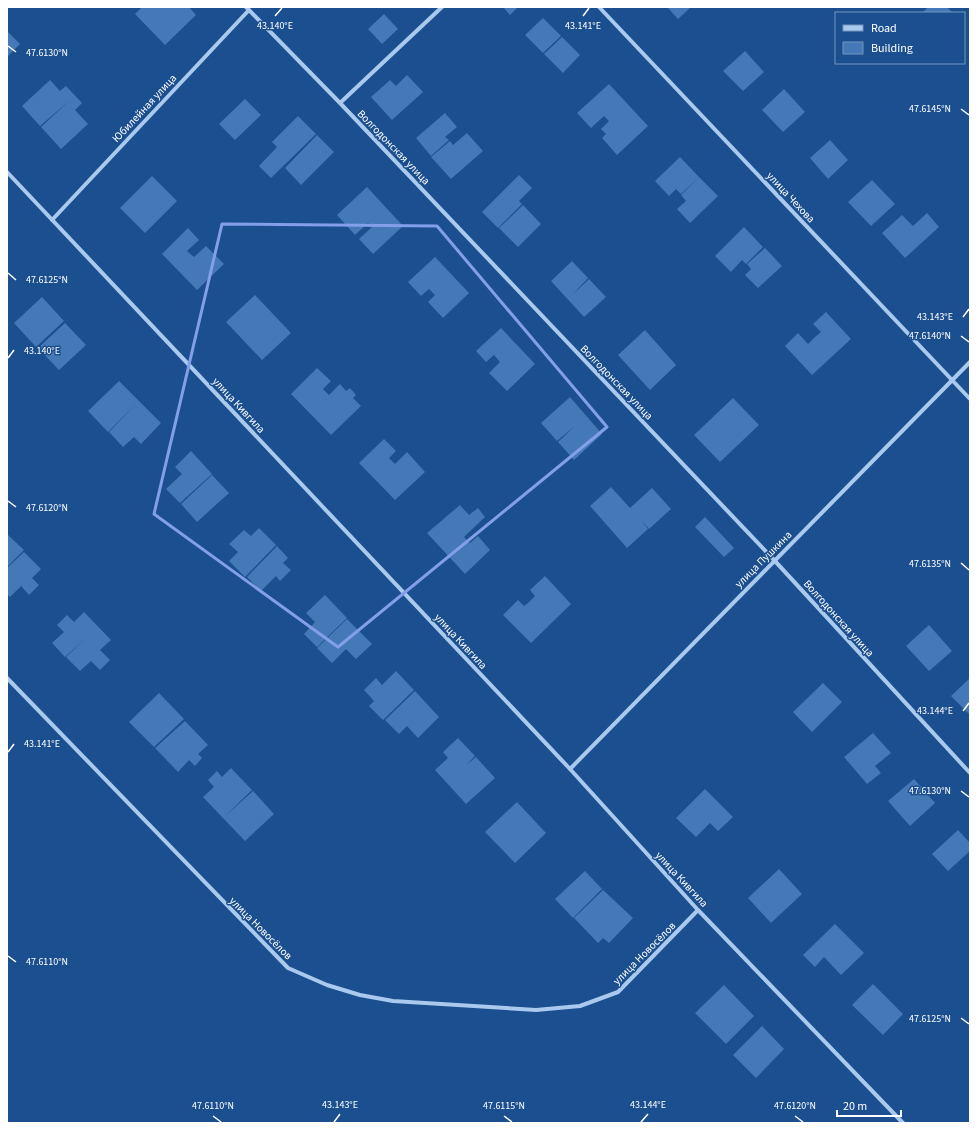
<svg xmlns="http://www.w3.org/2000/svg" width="977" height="1130" font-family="'Source Sans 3',sans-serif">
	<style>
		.building { fill: #4478b7 }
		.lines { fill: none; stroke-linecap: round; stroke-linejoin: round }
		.street { stroke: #a9c9ee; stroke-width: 4 }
		.marked { fill: none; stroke: #839eea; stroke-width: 3; stroke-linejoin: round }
		.ticks { fill: none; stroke: #fff; stroke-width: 1.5 }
		.labels { text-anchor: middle; stroke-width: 3; stroke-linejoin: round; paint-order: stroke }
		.street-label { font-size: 11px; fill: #fff; stroke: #1b4f8f }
		.ticks-label { font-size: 10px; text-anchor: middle; fill: #fff; stroke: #1b4f8f; stroke-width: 3; stroke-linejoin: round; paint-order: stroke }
	</style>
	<rect width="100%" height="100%" fill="#1b4f8f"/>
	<path class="building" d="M142 7H189L196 15 165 45 135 14Z
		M503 7H518L510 15Z
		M667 7H691L678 19Z
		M928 7H947L953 13H922Z
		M384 14 398 29 382 44 368 29Z
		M543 18 561 36 543 53 525 35Z
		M7 31 20 44 7 57Z
		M562 37 580 55 563 73 544 54Z
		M745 51 764 72 743 91 723 71Z
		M407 75 423 92 392 120 371 97 390 80 396 86Z
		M50 80 60 91 66 86 82 103 75 110 88 124 61 149 41 127 69 101 40 126 22 106Z
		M609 84 648 126 617 155 602 138 606 134 601 129 609 121 604 116 591 128 577 113Z
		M784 89 805 112 783 132 762 110Z
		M245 99 261 115 235 140 219 124Z
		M445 113 457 127 445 137 449 140 431 156 416 138Z
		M298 116 316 134 271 178 259 166 277 147 272 142Z
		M467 133 483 151 451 179 431 157 450 141 453 145Z
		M317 135 334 152 301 185 285 168Z
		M830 140 848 160 828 179 810 158Z
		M680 157 699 177 681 194 676 189 669 196 655 181Z
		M519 175 532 188 519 201 522 204 498 228 482 212Z
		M152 176 177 201 145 233 120 208Z
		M699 177 718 196 690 223 677 209 686 201 681 195Z
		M872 180 895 204 871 226 848 202Z
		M367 187 403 226 373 254 359 239 372 227 368 223 355 235 337 215Z
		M523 205 541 224 518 247 499 228Z
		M927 213 939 227 905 258 882 233 902 215 913 226Z
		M744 227 763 247 746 264 742 260 731 272 715 256Z
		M188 228 199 240 187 251 194 257 206 246 224 264 197 290 162 254Z
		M765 248 782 266 758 288 745 275 751 269 747 264Z
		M435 257 469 293 443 318 428 302 435 295 429 289 421 296 408 282Z
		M572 261 588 278 572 295 589 279 606 297 584 317 551 281Z
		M255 295 291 333 262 360 226 322Z
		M42 297 64 321 36 347 14 323Z
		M826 312 851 339 812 375 785 346 798 333 808 344 815 337 823 345 815 337 821 332 813 324Z
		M65 323 86 345 59 370 38 348Z
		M501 328 535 364 507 391 489 373 500 362 494 355 486 362 476 351Z
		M645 330 676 365 650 390 618 355Z
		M317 368 331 381 323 389 329 395 340 384 346 391 350 388 356 395 353 398 361 406 331 435 291 394Z
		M119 381 161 423 141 444 134 437 123 447 109 432 137 403 108 432 88 411Z
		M570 397 602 434 574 460 558 442 575 426 557 441 541 423Z
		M733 398 759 425 720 462 694 435Z
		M384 439 396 451 389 458 395 464 407 452 425 472 395 500 359 463Z
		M191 451 212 474 180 503 166 489 182 474 175 467Z
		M212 475 229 493 197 522 181 504Z
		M611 487 630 508 652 488 671 509 649 529 641 520 648 529 627 548 590 506Z
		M460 505 469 515 478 508 485 517 464 537 470 543 478 536 490 550 465 574 427 533Z
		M705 517 734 548 724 557 695 527Z
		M259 528 276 545 245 577 229 561 238 552 229 544 244 530 251 536Z
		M7 534 24 550 7 567Z
		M277 546 288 558 283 563 291 570 280 581 276 576 261 591 247 577Z
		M24 552 41 569 32 578 39 585 29 595 21 586 10 597 7 594V568Z
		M545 576 571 604 531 643 503 615 518 600 524 606 529 602 535 596 530 590Z
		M325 595 347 618 317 647 304 634 315 622 306 613Z
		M84 612 111 640 100 650 110 660 100 670 91 661 80 671 66 657 85 639 65 657 52 643 64 632 57 625 67 615 74 622Z
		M347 619 372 644 356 659 346 649 332 663 317 648Z
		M929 625 952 651 929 671 906 646Z
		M396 671 414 690 383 720 369 706 374 701 364 690 376 678 382 685Z
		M970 678V713L969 714 951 696Z
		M823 683 842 702 812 732 793 712Z
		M415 691 439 717 418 738 407 726 399 734 385 720Z
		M159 693 184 719 154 747 129 722Z
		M185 721 208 745 198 754 202 758 195 766 189 760 178 772 155 748Z
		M873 733 891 753 875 766 881 773 867 784 844 757Z
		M458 738 475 756 466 765 476 757 495 778 466 804 435 770 448 758 443 752Z
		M231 768 252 790 223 818 203 797 214 787 208 780 217 771 222 777Z
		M914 779 935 803 910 826 888 801Z
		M705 789 733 817 718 831 710 823 696 837 676 818Z
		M253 791 274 814 245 841 223 818Z
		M517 802 546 833 515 863 485 832Z
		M958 830 970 843V851L948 871 932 854Z
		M779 869 802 894 771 923 748 898Z
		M585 871 602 889 573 918 555 899Z
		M603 890 633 918 609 943 603 938 598 943 574 918Z
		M835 924 864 953 841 975 824 957 815 967 803 955Z
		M873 984 903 1014 883 1035 852 1005Z
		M724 985 754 1016 726 1044 695 1013Z
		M762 1026 784 1049 756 1078 733 1055Z"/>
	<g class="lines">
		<path class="street" d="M246 7 340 103 774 560 970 773
			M599 7 970 399
			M340 103 442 7
			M7 172 570 769 698 910 903 1123
			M52 220 249 10
			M7 678 288 968 327 985 360 995 393 1001 536 1010 580 1006 618 992 698 910
			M570 769 970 362"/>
	</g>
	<path class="marked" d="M222 224 437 226 607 427 338 647 154 514Z"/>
	<path class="ticks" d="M275 16 282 8M583 16 589 8M8 46 16 52M961 109 969 115M8 273 16 280M963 317 969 309M961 336 969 342M8 358 14 350M8 501 16 507M961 563 969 570M963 711 969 703M8 752 14 744M961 791 969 797M8 956 16 962M961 1018 969 1024M213 1116 221 1122M504 1116 512 1122M795 1116 803 1122M334 1122 340 1114M641 1122 648 1114"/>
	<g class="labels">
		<g class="street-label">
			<text transform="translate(144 108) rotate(-47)" y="4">Юбилейная улица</text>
			<text transform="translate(394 147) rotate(46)" y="4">Волгодонская улица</text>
			<text transform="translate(791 197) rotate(47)" y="4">улица Чехова</text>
			<text transform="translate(617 382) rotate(46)" y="4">Волгодонская улица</text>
			<text transform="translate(239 405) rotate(47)" y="4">улица Кивгила</text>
			<text transform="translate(763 559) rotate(-45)" y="4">улица Пушкина</text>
			<text transform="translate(839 618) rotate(48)" y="4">Волгодонская улица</text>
			<text transform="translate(461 641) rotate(47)" y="4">улица Кивгила</text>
			<text transform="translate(682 879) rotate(47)" y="4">улица Кивгила</text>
			<text transform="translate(261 928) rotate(45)" y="4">улица Новосёлов</text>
			<text transform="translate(644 953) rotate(-45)" y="4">улица Новосёлов</text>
		</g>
	</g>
	<g class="ticks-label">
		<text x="275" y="29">43.140°E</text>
		<text x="583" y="29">43.141°E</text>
		<text x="47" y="56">47.6130°N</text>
		<text x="930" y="112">47.6145°N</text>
		<text x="47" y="283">47.6125°N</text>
		<text x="935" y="320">43.143°E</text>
		<text x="930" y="339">47.6140°N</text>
		<text x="42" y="354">43.140°E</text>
		<text x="47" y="511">47.6120°N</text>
		<text x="930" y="567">47.6135°N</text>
		<text x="935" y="714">43.144°E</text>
		<text x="42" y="747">43.141°E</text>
		<text x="930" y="794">47.6130°N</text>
		<text x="47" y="965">47.6110°N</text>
		<text x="930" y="1022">47.6125°N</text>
		<text x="340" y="1108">43.143°E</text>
		<text x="648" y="1108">43.144°E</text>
		<text x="213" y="1109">47.6110°N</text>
		<text x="504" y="1109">47.6115°N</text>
		<text x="795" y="1109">47.6120°N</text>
	</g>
	<rect width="977" height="1130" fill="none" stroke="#ffffff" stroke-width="16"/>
	<rect x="835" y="12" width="130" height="52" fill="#1b4f8f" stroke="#7695bc"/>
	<rect x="843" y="25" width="20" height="6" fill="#a9c9ee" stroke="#7695bc"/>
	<text x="871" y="32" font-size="12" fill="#ffffff">Road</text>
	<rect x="843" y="42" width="20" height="12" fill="#4478b7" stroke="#7695bc"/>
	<text x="871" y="52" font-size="12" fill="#ffffff">Building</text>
	<path d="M837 1110v6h64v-6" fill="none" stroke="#ffffff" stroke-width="2"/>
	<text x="843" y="1110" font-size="12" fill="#ffffff" stroke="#1b4f8f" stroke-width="3" paint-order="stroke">20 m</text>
</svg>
